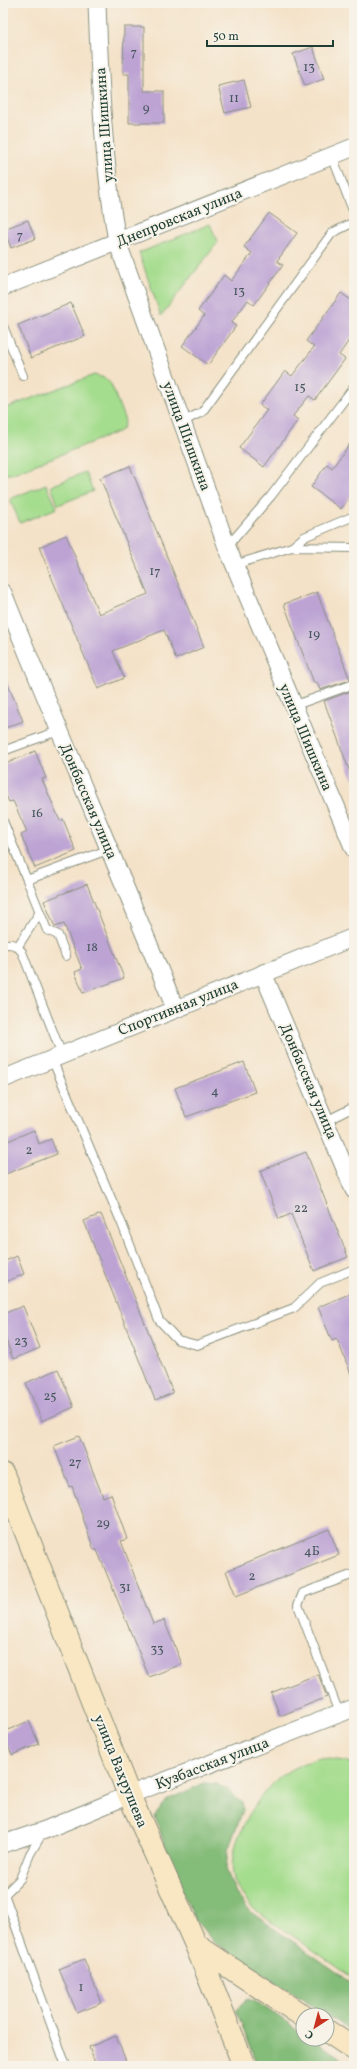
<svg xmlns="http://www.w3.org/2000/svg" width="357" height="2069" font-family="Vollkorn,serif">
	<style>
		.green { fill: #a5dd8e; stroke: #628d61 }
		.forest { fill: #84bc79; stroke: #527c56 }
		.building { fill: #bca3d4 }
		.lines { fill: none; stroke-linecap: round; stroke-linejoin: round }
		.lane-casing { stroke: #8a907e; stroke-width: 10 }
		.street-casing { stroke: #8a907e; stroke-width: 19 }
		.secondary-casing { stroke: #8a907e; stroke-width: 24 }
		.lane { stroke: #fff; stroke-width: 8 }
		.street { stroke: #fff; stroke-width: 17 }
		.secondary { stroke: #f9e7c3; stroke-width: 22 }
		.labels { text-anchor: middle; stroke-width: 4; stroke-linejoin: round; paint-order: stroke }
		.number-label { font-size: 13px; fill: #46565c }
		.street-label { font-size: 15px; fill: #1f3d34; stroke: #f7f3e8 }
	</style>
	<rect width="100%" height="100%" fill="#f7f3e8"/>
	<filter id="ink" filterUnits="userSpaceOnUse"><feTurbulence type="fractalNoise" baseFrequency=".025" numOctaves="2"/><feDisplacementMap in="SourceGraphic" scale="8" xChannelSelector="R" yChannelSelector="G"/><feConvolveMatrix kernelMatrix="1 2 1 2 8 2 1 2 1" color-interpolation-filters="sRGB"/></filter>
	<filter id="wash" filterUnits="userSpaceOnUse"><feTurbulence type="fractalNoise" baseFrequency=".012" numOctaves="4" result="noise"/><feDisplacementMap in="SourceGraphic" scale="16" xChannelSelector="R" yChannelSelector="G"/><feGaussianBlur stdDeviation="0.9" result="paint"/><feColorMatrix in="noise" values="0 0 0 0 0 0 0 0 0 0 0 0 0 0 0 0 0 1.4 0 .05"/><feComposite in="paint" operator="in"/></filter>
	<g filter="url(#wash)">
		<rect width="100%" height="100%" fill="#f4e2c8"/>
		<path class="green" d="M210 224 218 242 161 316 139 253Z
			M94 375 105 378 111 384 125 421 123 428 118 432 11 474H3V409Z
			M85 472 93 491 58 505 51 486Z
			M46 484 57 508 20 523 10 499Z
			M320 1758 345 1761 354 1765V1979C332 1963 309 1947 287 1932 276 1924 263 1918 254 1909 246 1900 237 1890 234 1879 228 1858 239 1833 249 1815 269 1782 283 1769 320 1758Z"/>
		<path class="forest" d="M204 1783 216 1784 227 1789 242 1802 243 1810 228 1850 226 1869 236 1894 252 1913 354 1984V2033L213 1941 196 1921 177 1882 155 1816 167 1800Z
			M248 1999 258 2003 303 2033V2039H312L353 2066H258L236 2010Z"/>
		<g id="blocks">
			<path class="building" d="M124 27H144V91H164V123H129V74H123Z
				M313 47 324 79 305 86 293 54Z
				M244 80 251 107 225 113 218 86Z
				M269 213 297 233 277 261 283 265 254 305 248 300 231 323 236 326 208 365 182 346 204 316 198 311 224 275 231 281 252 253 244 247Z
				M28 220 35 239 11 248 4 229Z
				M341 293 354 302V333L339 355 345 359 315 400 309 396 293 416 298 420 264 467 239 448 267 410 260 405 285 371 292 376 314 347 306 341Z
				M71 303 85 336 31 358 18 325Z
				M354 438V491L341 509 311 487 327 464 332 468Z
				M130 466 204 647 176 659 164 630 113 651 124 678 98 689 39 547 66 535 99 614 148 594 100 478Z
				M317 592 350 680 320 690 317 682 314 683 284 604Z
				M3 672 23 721 3 729Z
				M354 690V778H352L324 701Z
				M35 751 46 778 42 779 60 821 63 819 76 851 35 868 21 835 27 832 13 801 9 802 3 789V765Z
				M87 884 124 978 83 993 75 972 82 969 64 924 55 927 44 901Z
				M244 1062 255 1092 186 1117 175 1088Z
				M34 1130 39 1144 51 1139 57 1154 3 1175V1143Z
				M306 1152 348 1257 314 1271 291 1214 279 1219 260 1171Z
				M101 1214 173 1393 155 1400 84 1221Z
				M17 1256 24 1274 3 1283V1262Z
				M354 1292V1379H353L337 1339 332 1341 318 1307Z
				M23 1306 40 1348 13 1359 3 1332V1314Z
				M58 1369 74 1407 42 1421 26 1383Z
				M79 1436 103 1497 111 1494 127 1539 121 1541 153 1624 164 1620 182 1664 149 1677 97 1550H94L72 1486 70 1487 54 1446Z
				M329 1529 339 1555 236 1596 226 1571Z
				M318 1674 327 1697 280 1716 271 1693Z
				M29 1721 39 1744 12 1755 8 1746 3 1748V1732Z
				M84 1959 102 2003 77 2013 59 1969Z
				M116 2036 128 2066H96L89 2047Z"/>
		</g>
	</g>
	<g filter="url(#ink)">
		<use href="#blocks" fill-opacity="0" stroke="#8a907e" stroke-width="1"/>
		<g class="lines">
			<g class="lane-casing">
				<path id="lane" d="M332 156 354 213
					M3 326 23 376
					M182 422 202 412 332 233 354 222
					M227 547 271 496 354 387
					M292 547 354 548
					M234 565 292 547 304 537 354 516
					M293 706 354 684
					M3 751 58 731
					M3 821 27 880 110 849
					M27 880 47 930 58 935 66 956
					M3 945C11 942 17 945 22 952L62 1055
					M18 946 40 912
					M52 1059 122 1224 159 1320 178 1340 197 1345 294 1308 320 1283 354 1269
					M326 1121 354 1107
					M339 1713 298 1605 303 1593 351 1575
					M3 1891 66 2066
					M4 1895 20 1879 30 1854 43 1832"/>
			</g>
			<g class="street-casing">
				<path id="street" d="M97 3C100 84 103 162 117 241L227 547 354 849
					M3 287 354 147
					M3 593C59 732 119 870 175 1008
					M263 973 354 1190
					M3 1079 354 937
					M3 1844 45 1830 129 1795 354 1708"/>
			</g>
			<g class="secondary-casing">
				<path id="secondary" d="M3 1474 129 1795 196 1945 244 2066
					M196 1945 303 2016
					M327 2031 354 2049"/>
			</g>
			<use href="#lane" class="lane"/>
			<use href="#street" class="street"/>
			<use href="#secondary" class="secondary"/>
		</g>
	</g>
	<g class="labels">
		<g class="number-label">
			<text x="134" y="56">7</text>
			<text x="309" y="71">13</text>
			<text x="234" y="102">11</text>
			<text x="146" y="112">9</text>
			<text x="20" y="239">7</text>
			<text x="239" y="295">13</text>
			<text x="300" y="391">15</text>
			<text x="155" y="575">17</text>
			<text x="314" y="638">19</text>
			<text x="37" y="817">16</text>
			<text x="92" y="951">18</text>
			<text x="215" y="1095">4</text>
			<text x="29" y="1154">2</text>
			<text x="301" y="1212">22</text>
			<text x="21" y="1345">23</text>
			<text x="50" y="1400">25</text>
			<text x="75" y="1466">27</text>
			<text x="103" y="1527">29</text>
			<text x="312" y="1555">4Б</text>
			<text x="252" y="1580">2</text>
			<text x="125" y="1591">31</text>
			<text x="157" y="1653">33</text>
			<text x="81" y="1991">1</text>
		</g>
		<g class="street-label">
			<text transform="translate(104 125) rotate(-94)" y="5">улица Шишкина</text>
			<text transform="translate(179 217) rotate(-22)" y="5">Днепровская улица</text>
			<text transform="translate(187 436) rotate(70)" y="5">улица Шишкина</text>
			<text transform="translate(306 737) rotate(67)" y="5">улица Шишкина</text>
			<text transform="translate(89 801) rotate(67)" y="5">Донбасская улица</text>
			<text transform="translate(178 1007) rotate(-22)" y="5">Спортивная улица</text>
			<text transform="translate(309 1081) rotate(67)" y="5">Донбасская улица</text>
			<text transform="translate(212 1763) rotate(-21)" y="5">Кузбасская улица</text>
			<text transform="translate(121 1771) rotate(68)" y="5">улица Вахрушева</text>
		</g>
	</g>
	<rect width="357" height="2069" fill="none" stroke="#f7f3e8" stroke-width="16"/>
	<g transform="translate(315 2027) rotate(216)"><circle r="19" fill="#f7f3e8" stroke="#a1aaa0"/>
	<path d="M0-3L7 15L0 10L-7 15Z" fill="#c8321e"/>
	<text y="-6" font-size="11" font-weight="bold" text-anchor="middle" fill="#1f3d34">С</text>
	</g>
	<path d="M207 40v6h126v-6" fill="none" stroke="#1f3d34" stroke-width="2"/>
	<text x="213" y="40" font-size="12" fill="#1f3d34" stroke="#f7f3e8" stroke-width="3" paint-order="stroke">50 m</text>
</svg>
